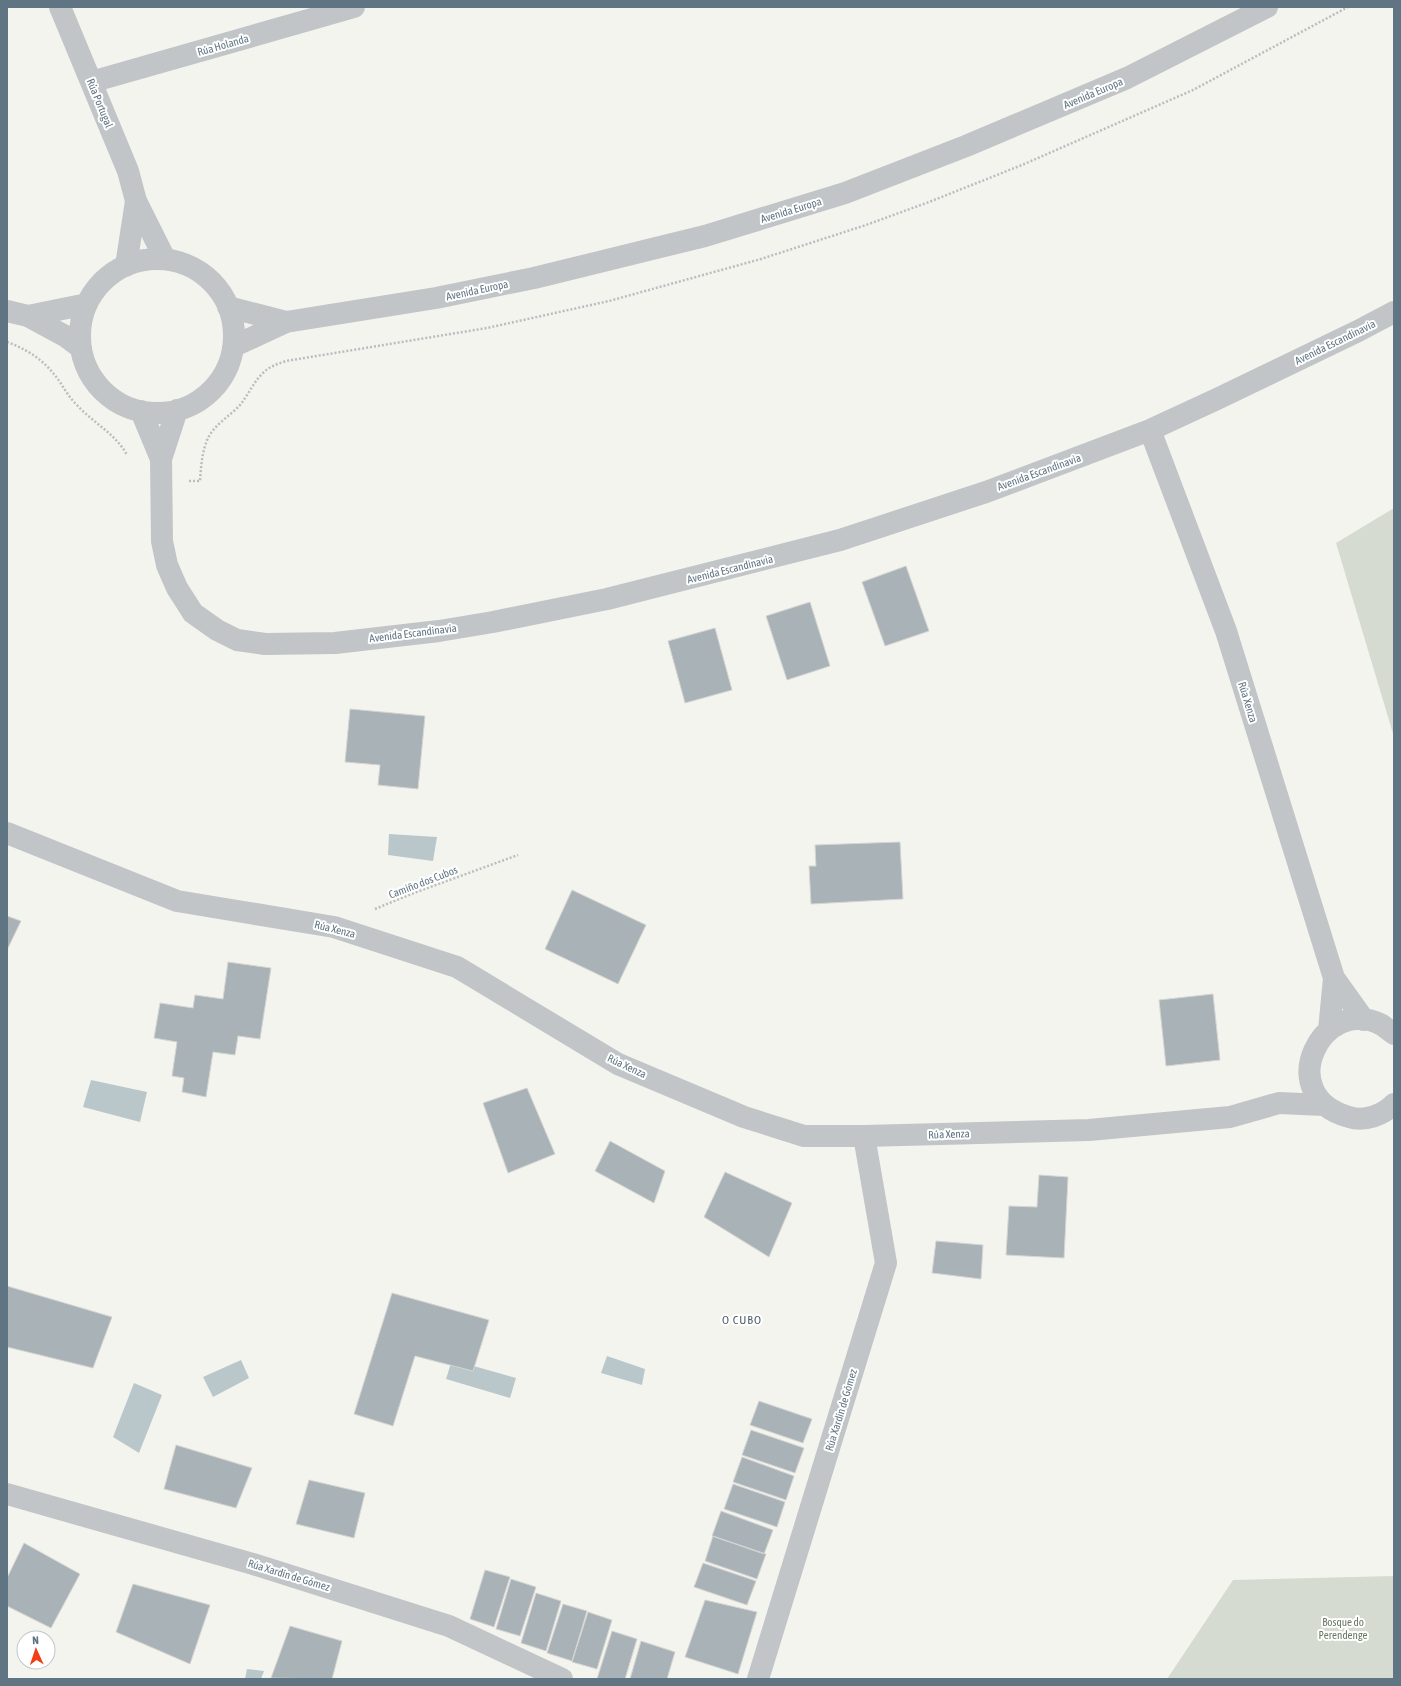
<svg xmlns="http://www.w3.org/2000/svg" width="1401" height="1686" font-family="'Asap Condensed',sans-serif">
	<style>
		.green { fill: #d5dbd0 }
		.water { fill: #b9c7cb }
		.building { fill: #a9b2b7; stroke: #d5d5d2 }
		.lines { fill: none; stroke-linecap: round; stroke-linejoin: round }
		.path { stroke: #babdbf; stroke-width: 2.5; stroke-dasharray: 2 2; stroke-linecap: butt }
		.street { stroke: #c1c5c8; stroke-width: 22 }
		.labels { text-anchor: middle; stroke-width: 4; stroke-linejoin: round; paint-order: stroke }
		.street-label { font-size: 11px; fill: #607583; stroke: #fff }
		.park-label { font-size: 11px; fill: #667960; stroke: #fff }
		.neighbourhood-label { font-size: 12px; letter-spacing: 1px; fill: #4f5d67; stroke: #fff }
	</style>
	<rect width="100%" height="100%" fill="#f4f4ef"/>
	<path class="green" d="M1394 508V737L1336 543Z
		M1394 1576V1679H1167L1233 1580Z"/>
	<path class="water" d="M389 834 437 837 433 861 388 855Z
		M91 1080 147 1092 140 1122 83 1107Z
		M607 1356 645 1369 642 1385 601 1373Z
		M241 1360 249 1378 213 1397 203 1377Z
		M452 1360 516 1378 510 1398 446 1379Z
		M134 1383 162 1395 139 1453 113 1437Z
		M247 1669 264 1671 261 1679H245Z"/>
	<path class="building" d="M906 566 929 631 885 646 862 582Z
		M810 602 830 666 787 680 766 616Z
		M715 628 732 690 685 703 668 641Z
		M350 709 425 716 418 789 378 785 380 765 345 762Z
		M900 842 903 899 811 904 809 866H816L815 845Z
		M572 890 646 925 618 984 545 949Z
		M7 916 21 921 7 950Z
		M228 962 271 968 260 1039 238 1036 235 1055 213 1052 206 1097 182 1092 184 1078 172 1076 177 1042 154 1038 160 1003 193 1008 195 995 223 999Z
		M1213 994 1220 1060 1166 1066 1159 1000Z
		M527 1088 555 1154 508 1173 483 1103Z
		M610 1141 665 1171 654 1203 595 1171Z
		M725 1172 792 1203 769 1257 704 1217Z
		M1039 1175 1068 1177 1064 1258 1006 1255 1009 1206 1037 1207Z
		M936 1241 983 1245 981 1279 932 1273Z
		M7 1286 112 1317 93 1368 7 1347Z
		M392 1293 489 1320 473 1371 415 1356 393 1426 354 1414Z
		M759 1401 812 1419 803 1443 750 1425Z
		M751 1430 804 1448 795 1473 742 1455Z
		M176 1445 252 1468 236 1508 164 1489Z
		M742 1457 794 1476 786 1500 733 1482Z
		M309 1480 365 1493 354 1538 296 1524Z
		M733 1484 785 1502 777 1527 724 1509Z
		M721 1511 773 1530 764 1554 712 1536Z
		M713 1536 766 1554 757 1579 705 1561Z
		M24 1543 80 1574 51 1628 7 1606V1578Z
		M703 1563 756 1581 747 1605 694 1587Z
		M485 1570 510 1577 494 1627 470 1619Z
		M511 1579 536 1587 520 1636 496 1629Z
		M133 1584 210 1605 190 1664 116 1632Z
		M536 1593 561 1601 546 1651 521 1643Z
		M705 1600 757 1612 738 1674 685 1657Z
		M563 1604 587 1611 572 1661 547 1653Z
		M588 1612 612 1620 597 1669 572 1662Z
		M290 1626 342 1641 332 1679 271 1678Z
		M612 1631 637 1639 625 1679H597Z
		M641 1641 675 1652 667 1679H630Z"/>
	<g class="lines">
		<path class="path" d="M7 342C24 348 41 358 53 373 62 383 67 396 77 405 93 423 115 433 127 455
			M189 481H200C201 467 202 451 208 438 215 424 230 416 240 405 249 394 254 381 264 372 270 366 278 364 286 361L487 328 609 301 761 259 866 225 929 202 1022 165 1193 90 1348 7
			M375 909 414 893 518 855"/>
		<path class="street" d="M60 7 128 171 136 201 165 259
			M91 82 354 7
			M80 336a77 77 0 1 1 154 0a77 77 0 1 1-154 0Z
			M126 266 136 201
			M228 307 286 322
			M7 311 28 316 65 336 81 348
			M28 316 87 304
			M234 346 286 322 436 298 534 278 705 236 845 193 966 146 1127 78 1267 7
			M177 410 161 459 162 541 167 565 177 588 193 613 217 630 237 640 265 644 335 643 439 631 493 622 607 599 840 540 986 492 1150 430 1217 399 1358 331 1394 312
			M141 411 161 459
			M1150 430 1226 631 1334 978 1364 1020
			M7 833 177 901 334 927 457 967 618 1064 744 1117 804 1136H864L1089 1130 1230 1117 1279 1103 1324 1105
			M1329 1030 1334 978
			M1394 1034C1390 1031 1386 1028 1382 1025 1323 993 1271 1095 1349 1117 1365 1122 1383 1115 1394 1104
			M7 1494 253 1564 449 1626 562 1679
			M758 1679 886 1263 864 1136"/>
	</g>
	<g class="labels">
		<g class="street-label">
			<text transform="translate(223 45) rotate(-16)" y="4">Rúa Holanda</text>
			<text transform="translate(1093 93) rotate(-23)" y="4">Avenida Europa</text>
			<text transform="translate(100 103) rotate(68)" y="4">Rúa Portugal</text>
			<text transform="translate(791 210) rotate(-17)" y="4">Avenida Europa</text>
			<text transform="translate(477 290) rotate(-12)" y="4">Avenida Europa</text>
			<text transform="translate(1335 342) rotate(-26)" y="4">Avenida Escandinavia</text>
			<text transform="translate(1039 472) rotate(-20)" y="4">Avenida Escandinavia</text>
			<text transform="translate(730 569) rotate(-14)" y="4">Avenida Escandinavia</text>
			<text transform="translate(413 633) rotate(-7)" y="4">Avenida Escandinavia</text>
			<text transform="translate(1248 702) rotate(73)" y="4">Rúa Xenza</text>
			<text transform="translate(423 882) rotate(-21)" y="4">Camiño dos Cubos</text>
			<text transform="translate(335 929) rotate(14)" y="4">Rúa Xenza</text>
			<text transform="translate(627 1066) rotate(25)" y="4">Rúa Xenza</text>
			<text transform="translate(949 1134) rotate(-2)" y="4">Rúa Xenza</text>
			<text transform="translate(841 1410) rotate(-73)" y="4">Rúa Xardín de Gómez</text>
			<text transform="translate(289 1575) rotate(17)" y="4">Rúa Xardín de Gómez</text>
		</g>
		<g class="park-label">
			<text x="1343" y="1626">Bosque do<tspan x="1343" dy="13">Perendenge</tspan></text>
		</g>
		<g class="neighbourhood-label">
			<text x="742" y="1324">O CUBO</text>
		</g>
	</g>
	<rect width="1401" height="1686" fill="none" stroke="#607583" stroke-width="16"/>
	<g transform="translate(36 1650) rotate(357)"><circle r="19" fill="#ffffff" stroke="#bfc8cd"/>
	<path d="M0-3L7 15L0 10L-7 15Z" fill="#f03f13"/>
	<text y="-6" font-size="11" font-weight="bold" text-anchor="middle" fill="#607583">N</text>
	</g>
</svg>
